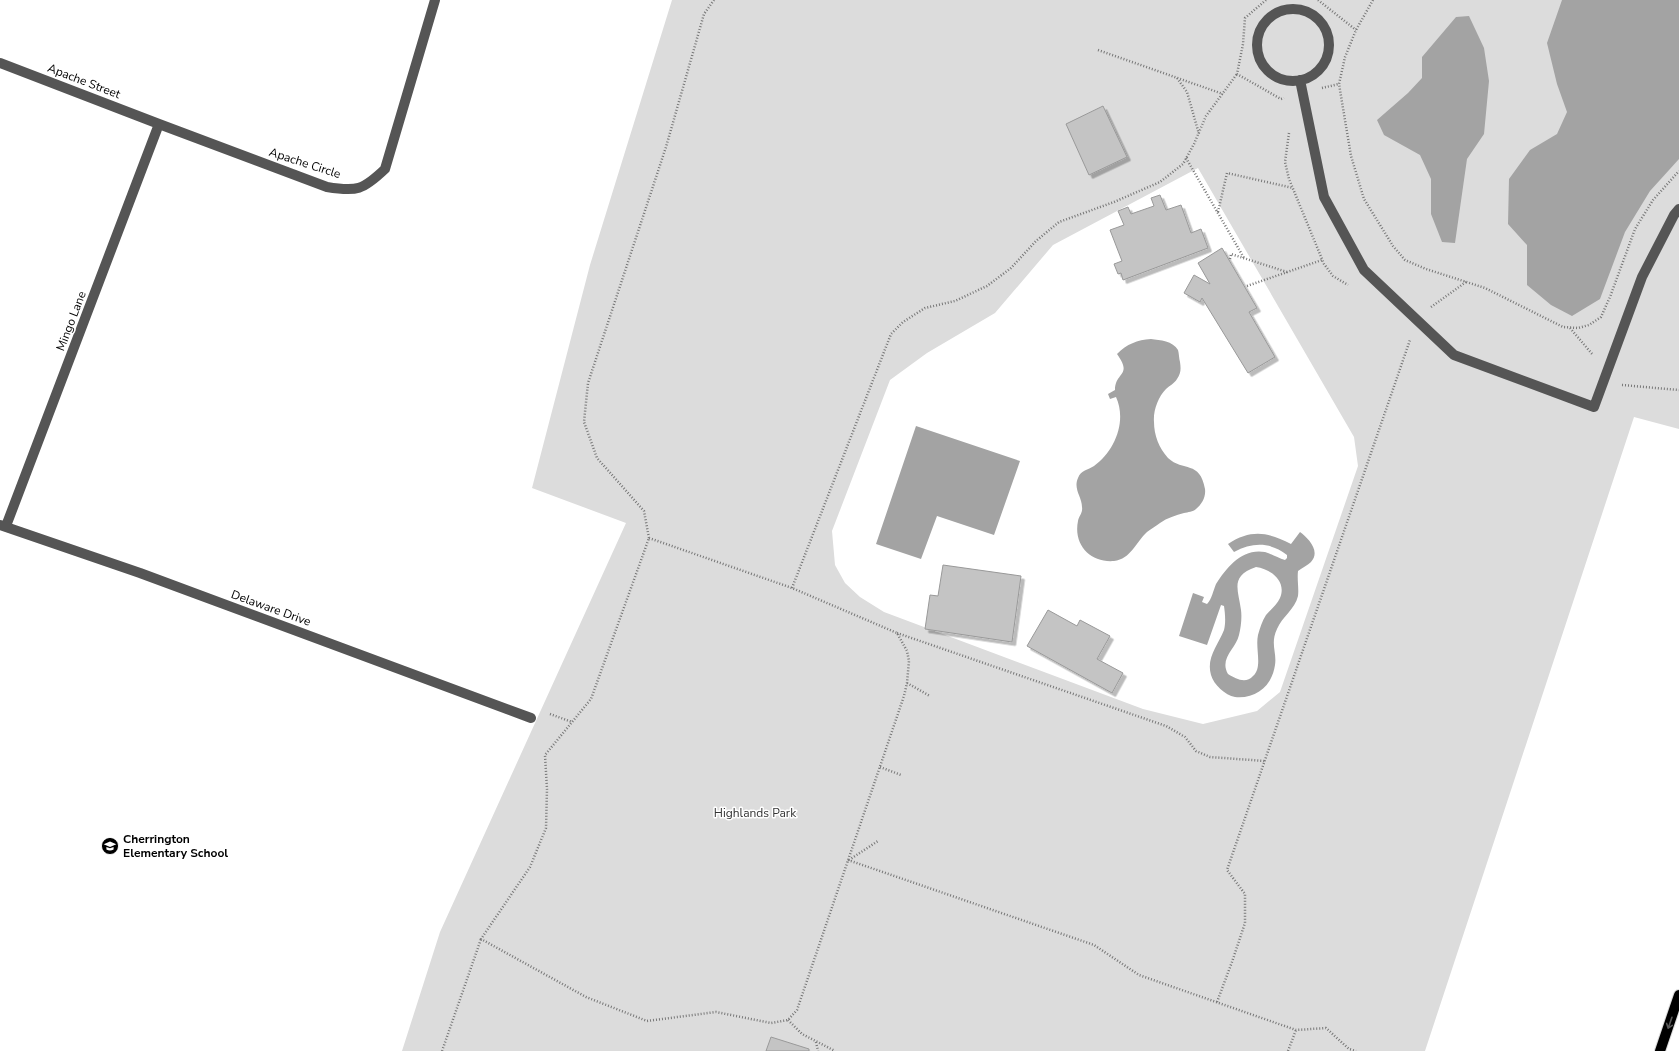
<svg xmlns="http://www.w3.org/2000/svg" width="1679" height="1051" font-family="'Nunito Sans',sans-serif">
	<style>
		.green { fill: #dcdcdc; fill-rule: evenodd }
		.water { fill: #a3a3a3; fill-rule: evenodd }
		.building { fill: #c4c4c4; stroke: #999; filter: url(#shadow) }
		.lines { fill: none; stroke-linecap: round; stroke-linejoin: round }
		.major-casing { stroke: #dbdbdb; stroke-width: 12 }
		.path { stroke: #777; stroke-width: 2.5; stroke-dasharray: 1 2; stroke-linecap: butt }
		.minor { stroke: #555; stroke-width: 10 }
		.major { stroke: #000; stroke-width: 10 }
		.oneway { stroke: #595959 }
		.labels { text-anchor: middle; stroke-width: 3; stroke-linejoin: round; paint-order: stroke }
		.street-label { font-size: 12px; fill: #000; stroke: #fff }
		.park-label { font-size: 12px; fill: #333; stroke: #fff }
		.poi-label { font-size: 12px; font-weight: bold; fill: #000; stroke: #fff; text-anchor: start }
	</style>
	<defs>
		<filter id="shadow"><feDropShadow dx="3.5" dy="3.5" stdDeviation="0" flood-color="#0004"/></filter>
	</defs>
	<rect width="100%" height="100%" fill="#fff"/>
	<path class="green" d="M672 0H1679V429L1634 417 1425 1051H402L440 932 626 523 532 488 590 265ZM1198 168 1354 437 1358 466 1280 692 1257 711 1203 724 1143 709 884 612 860 597 845 583 835 565 832 531 890 380 927 353 995 313 1053 245Z"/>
	<path class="water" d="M1562 0H1679V159L1650 191 1625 232 1600 299 1572 316 1551 305 1527 285V245L1508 224 1509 179 1530 150 1557 134 1567 112 1557 84 1547 43Z
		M1469 16 1484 48 1489 81 1484 134 1467 159 1455 243 1442 242 1431 214V179L1420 155 1384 135 1377 120 1408 93 1422 78V57L1456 17Z
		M1151 339C1160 340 1173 341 1178 350 1179 353 1179 359 1180 362 1181 369 1181 373 1177 379 1174 384 1170 385 1166 389 1158 397 1153 411 1154 422 1154 435 1159 448 1168 458 1183 472 1200 460 1205 489 1206 497 1202 504 1196 509 1193 512 1188 512 1184 513 1176 515 1167 518 1160 523 1156 526 1151 529 1147 532 1136 542 1131 559 1114 561 1091 563 1073 545 1078 521 1079 516 1083 513 1082 507 1082 497 1073 489 1078 478 1081 470 1088 470 1094 466 1115 451 1127 421 1116 397L1110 399 1108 394 1115 390C1115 372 1133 376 1117 354 1127 344 1137 340 1151 339Z
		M916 426 1020 461 994 535 937 516 921 559 876 544Z
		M1300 532C1308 538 1321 551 1311 562 1308 565 1302 568 1298 571 1297 580 1299 588 1298 596 1295 609 1282 617 1277 629 1270 644 1277 652 1275 665 1272 686 1256 699 1235 697 1225 695 1214 685 1211 675 1206 658 1218 645 1224 630 1226 622 1225 613 1224 606L1221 605 1207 645 1179 636 1193 593 1204 597 1202 602 1207 604C1212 599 1213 591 1216 584 1227 567 1242 548 1265 552 1272 554 1278 558 1285 560L1287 558V555C1270 542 1253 542 1234 552L1228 544C1251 529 1268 532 1291 544ZM1256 567C1271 569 1287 581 1280 598 1277 605 1271 609 1266 615 1262 621 1260 628 1258 635 1255 649 1263 667 1253 676 1246 684 1236 679 1228 674 1219 658 1236 649 1239 635 1241 627 1242 617 1241 610 1238 589 1230 576 1256 567Z"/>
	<path class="building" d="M1103 106 1127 157 1089 175 1066 124Z
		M1160 195 1166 210 1181 205 1191 233 1201 229 1208 248 1123 280 1121 273 1118 274 1114 264 1122 261 1110 230 1124 225 1118 211 1128 207 1131 214 1154 206 1151 198Z
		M1222 248 1257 308 1249 312 1275 357 1248 373 1202 298 1200 302 1184 293 1194 275 1210 284 1198 263Z
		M943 565 1021 576 1012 642 925 629 930 595 938 596Z
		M1048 610 1077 626 1080 620 1110 636 1097 659 1123 673 1112 693 1027 646Z
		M771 1037 809 1049V1051H766Z"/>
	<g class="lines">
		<g class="major-casing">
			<path id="major" d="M1660 1051 1679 995"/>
		</g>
		<path class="path" d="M1266 0 1245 18 1243 44 1237 74 1281 99 1284 98
			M1318 0 1356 30
			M1373 0 1356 30 1345 57 1339 84 1351 156 1364 199 1393 246 1405 260 1426 269 1485 288 1563 327 1578 328 1589 325 1601 317 1610 297 1635 229 1653 200 1679 171
			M1098 50 1223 94
			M1177 78 1187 92 1199 134
			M1322 88 1339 84
			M1289 133 1285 162 1289 179 1324 264 1333 276 1348 285
			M1186 158 1244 258
			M1218 212 1227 173 1293 188
			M1230 259 1231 254 1287 272
			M1247 286 1322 260
			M1431 307 1466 282
			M1570 328 1593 355
			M1622 385 1679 390
			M649 538 792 588 897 633 907 651 909 661 907 683 904 696 797 1010 788 1020 771 1023 716 1012 647 1021 586 997 481 939 530 867 546 828 547 789 545 755 591 699Z
			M649 538 644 511 597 458 584 422 588 383 666 147 704 14 714 0
			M792 588 891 334 903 322 925 308 955 301 987 286 1011 268 1036 241 1059 222 1114 202 1160 182 1183 164 1194 144 1206 116 1237 74
			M897 633 1166 726 1185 737 1196 751 1210 757 1265 761
			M907 683 930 696
			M550 714 572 722
			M880 767 901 775
			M848 860 1094 945 1139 975 1296 1030 1326 1028 1349 1049 1356 1051
			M849 860 878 841
			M1217 1002 1232 962 1245 923V894L1227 870 1410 340
			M788 1020 802 1034 835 1051
			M816 1042 818 1051
			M442 1051 481 939
			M1288 1051 1296 1030"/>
		<path class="minor" d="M1257 45a36 36 0 1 1 72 0a36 36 0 1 1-72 0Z
			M0 63 159 124 327 187C357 192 363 190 385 169L435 0
			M1300 80 1324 197 1364 270 1454 355 1594 407 1642 277 1674 215 1679 209
			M0 525 140 573 531 718
			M6 526 159 124"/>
		<use href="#major" class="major"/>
	</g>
	<defs><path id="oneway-shaft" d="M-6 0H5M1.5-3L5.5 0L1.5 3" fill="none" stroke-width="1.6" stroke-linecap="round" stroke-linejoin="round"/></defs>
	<use class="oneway" href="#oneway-shaft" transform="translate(1670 1023) rotate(109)"/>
	<defs>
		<g id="school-disc" transform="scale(0.9)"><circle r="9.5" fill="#000" stroke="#fff"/><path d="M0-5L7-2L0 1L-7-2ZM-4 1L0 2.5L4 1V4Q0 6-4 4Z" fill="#fff"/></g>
	</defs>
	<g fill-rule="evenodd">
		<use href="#school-disc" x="110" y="846"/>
	</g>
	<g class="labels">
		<g class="street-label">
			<text transform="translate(84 81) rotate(21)" y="4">Apache Street</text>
			<text transform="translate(305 163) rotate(18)" y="4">Apache Circle</text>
			<text transform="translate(71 321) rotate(-69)" y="4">Mingo Lane</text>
			<text transform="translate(271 608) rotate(20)" y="4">Delaware Drive</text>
		</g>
		<g class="park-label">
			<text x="755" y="817">Highlands Park</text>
		</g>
		<g class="poi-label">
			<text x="123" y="843">Cherrington<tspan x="123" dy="14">Elementary School</tspan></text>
		</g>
	</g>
</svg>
